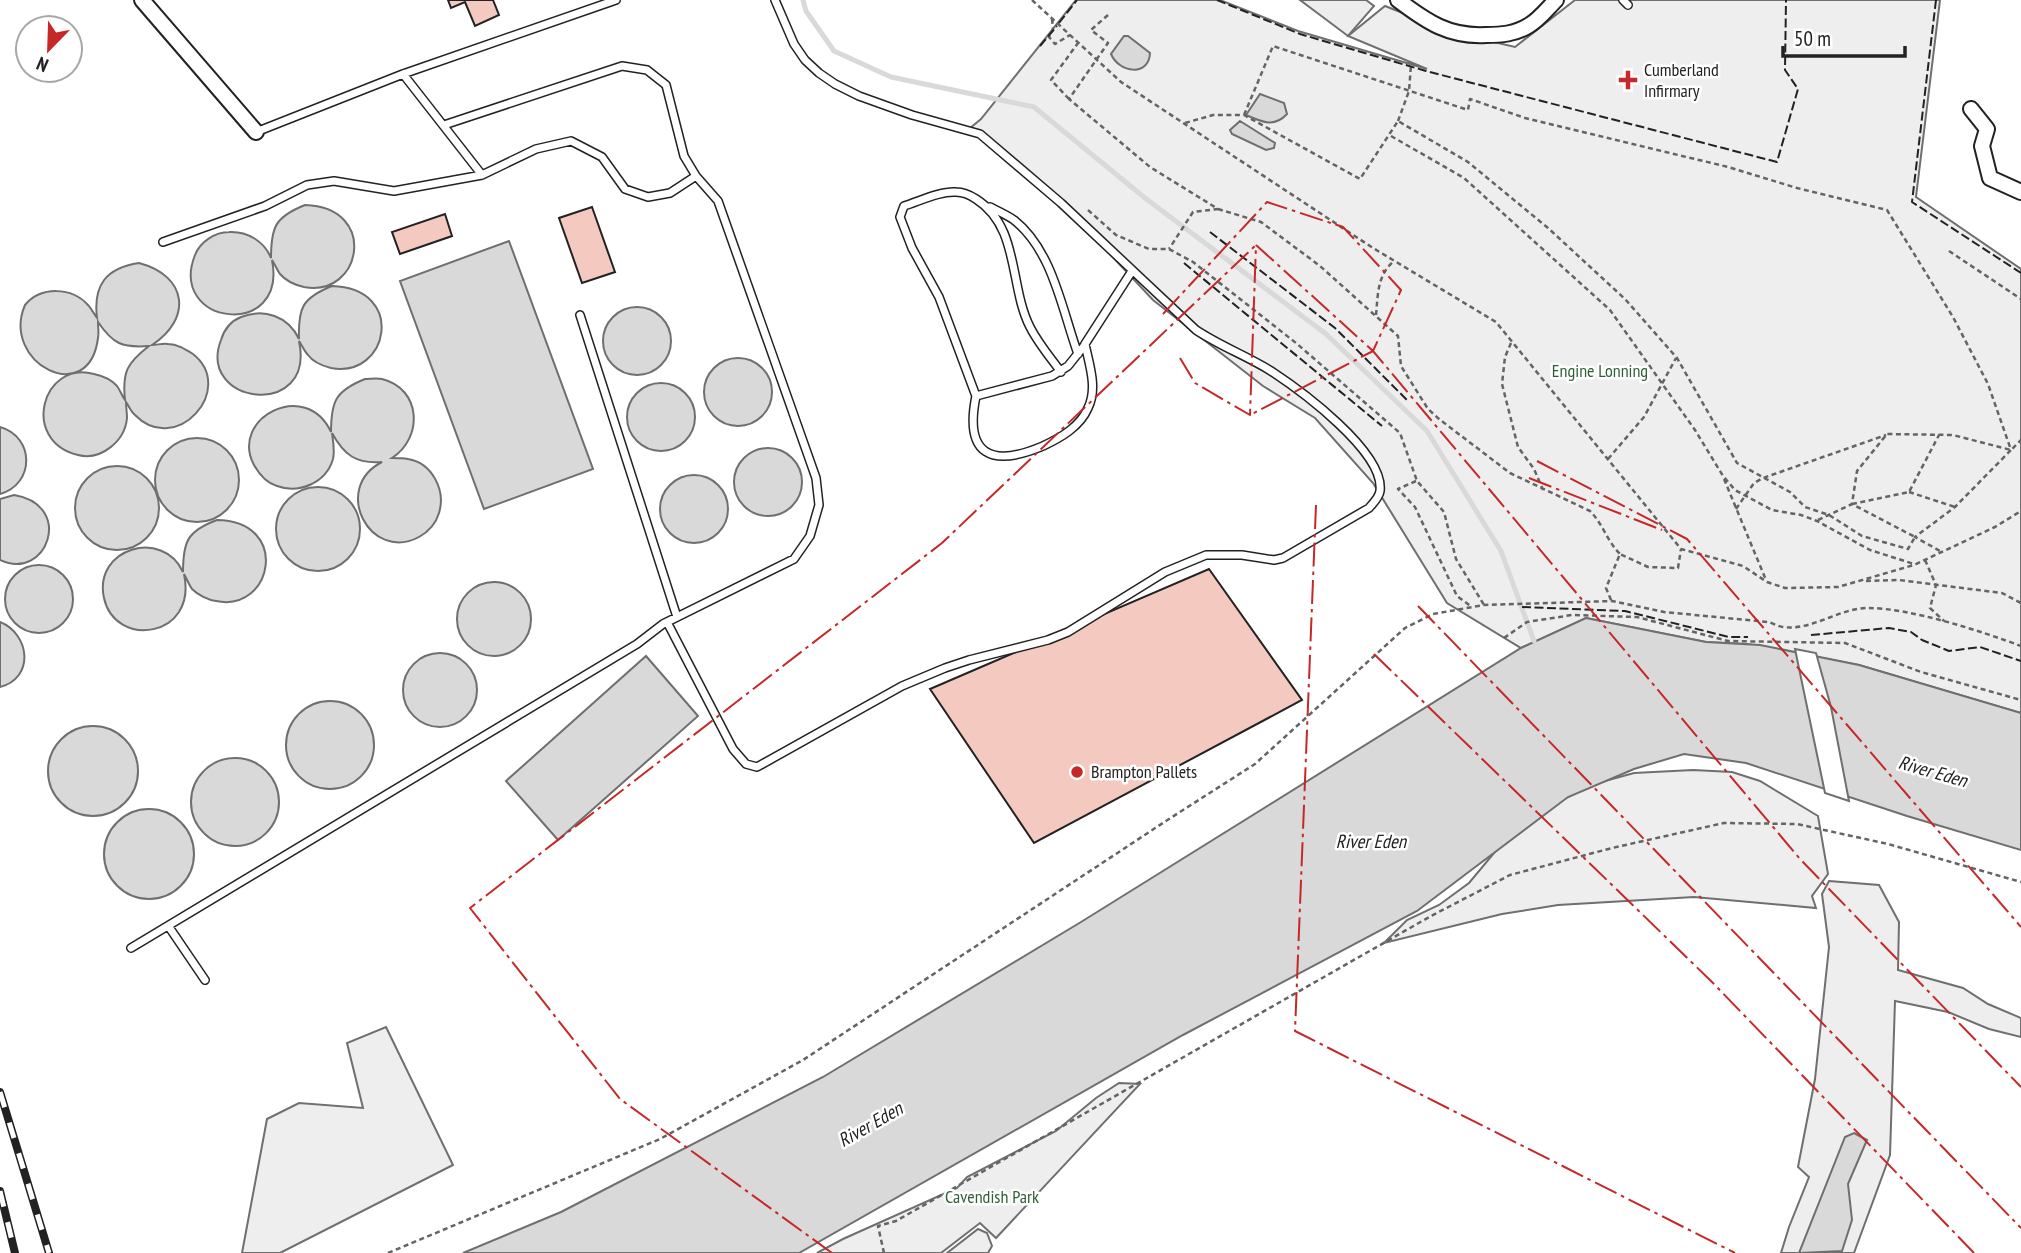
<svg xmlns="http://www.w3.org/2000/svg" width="2021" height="1253" font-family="'PT Sans Narrow',sans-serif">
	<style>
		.green { fill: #eee; stroke: #6f6f6f; stroke-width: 2 }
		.parking { fill: #ededed; stroke: #6f6f6f; stroke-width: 2 }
		.water { fill: #d9d9d9; stroke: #6f6f6f; stroke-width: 2 }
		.pier { fill: #fff; stroke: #6f6f6f; stroke-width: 2 }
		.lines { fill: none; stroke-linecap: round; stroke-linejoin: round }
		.stream { stroke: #d9d9d9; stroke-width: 5 }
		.building { fill: #f3c9c0; stroke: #222; stroke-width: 2 }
		.service-casing { stroke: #222; stroke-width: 10 }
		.minor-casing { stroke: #222; stroke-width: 18 }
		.path { stroke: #646464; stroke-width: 2.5; stroke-dasharray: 5 3.5; stroke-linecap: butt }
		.service { stroke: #fff; stroke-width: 7 }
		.minor { stroke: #fff; stroke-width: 14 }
		.rail-casing { stroke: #222; stroke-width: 8 }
		.rail { stroke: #fff; stroke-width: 5; stroke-dasharray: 16; stroke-linecap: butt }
		.fence { stroke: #222; stroke-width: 2; stroke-dasharray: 9 3.5; stroke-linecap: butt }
		.power { stroke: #c62828; stroke-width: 2; stroke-dasharray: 24 5 3.5 5; stroke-linecap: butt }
		.poi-dot { fill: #c62828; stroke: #fff; stroke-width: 2.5 }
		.labels { text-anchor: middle; stroke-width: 5; stroke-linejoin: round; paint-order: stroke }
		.poi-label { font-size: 18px; fill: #222; stroke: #fff; text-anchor: start }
		.park-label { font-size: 18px; fill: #2f5e38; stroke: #fff }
		.water-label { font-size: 19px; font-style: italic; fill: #222; stroke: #fff }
	</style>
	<rect width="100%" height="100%" fill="#fff"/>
	<path class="green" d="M1076 0H1220L1298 31 1427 69 1348 36 1385 6 1451 32 1515 47 1575 0H1940L1916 197 2021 269V713L1859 665 1747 644 1706 642 1586 618 1521 648 1447 603 1373 483 1315 418 1263 386 1153 300 1061 202 969 129 981 119Z
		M1693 770 1732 772 1760 781 1818 816 1828 874 1812 896 1816 908 1694 897 1558 905 1502 914 1384 943 1407 920 1439 905 1469 883 1504 841 1548 807 1594 784 1634 773Z
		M1829 881 1879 885 1899 922 1898 970 1963 988 1988 1004 2021 1018V1037L1989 1029 1948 1012 1895 1001 1890 1155 1854 1253H1781L1789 1227 1809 1177 1798 1167 1815 1079 1829 947 1822 894Z
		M386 1027 453 1165 280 1253H242L267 1119 299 1103 363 1108 347 1043Z
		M1119 1083 1140 1084 996 1238 980 1223 941 1253H817L843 1239 957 1188 967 1177 1056 1131 1096 1098Z
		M978 1229 987 1233 992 1246 988 1253H947Z"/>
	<path class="parking" d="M1300 0H1366L1374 6 1348 36Z"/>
	<path class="water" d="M1124 36H1128L1150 53C1149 77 1119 73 1111 54Z
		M1260 94 1284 103 1287 114C1274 128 1262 122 1246 115Z
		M1240 121 1275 143 1274 148 1266 150 1232 134 1230 130Z
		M305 205C379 207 362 298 304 287 295 285 286 281 280 274 277 270 275 264 272 260 288 340 167 326 195 255 200 242 215 232 229 232 247 231 264 241 271 258 271 227 275 217 305 205Z
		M509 241 593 469 484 509 400 281Z
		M139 263C188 276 192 319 152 345 157 345 163 343 168 344 177 344 185 349 193 354 237 389 176 457 135 415 131 412 129 406 126 402 126 407 127 413 127 418 125 441 101 461 78 455 20 441 42 360 94 374 103 376 111 379 117 386 120 390 122 396 125 400 122 372 127 363 149 346 122 348 113 344 98 322 98 327 99 333 98 338 89 409 0 363 25 305 41 286 72 287 88 305 91 308 94 314 97 318 93 285 106 268 139 263Z
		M332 286C407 288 389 379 331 368 323 366 313 362 308 355 304 351 302 345 299 341 316 420 196 405 221 340 224 330 231 321 241 317 264 308 288 316 299 339 298 308 302 298 332 286Z
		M603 341a34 34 0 1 1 68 0a34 34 0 1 1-68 0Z
		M704 392a34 34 0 1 1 68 0a34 34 0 1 1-68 0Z
		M365 379C370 379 377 378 382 379 422 389 423 438 392 458 397 458 403 458 408 459 432 463 446 490 439 513 436 523 428 532 419 537 370 563 331 488 382 462 356 464 344 455 332 433 333 440 335 450 333 459 326 483 299 494 277 486 266 483 259 474 254 465 229 418 306 378 331 432 331 402 335 391 365 379Z
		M627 417a34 34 0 1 1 68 0a34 34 0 1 1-68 0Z
		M0 427C35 437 35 484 0 494Z
		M155 480a42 42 0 1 1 84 0a42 42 0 1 1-84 0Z
		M734 482a34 34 0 1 1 68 0a34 34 0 1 1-68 0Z
		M75 508a42 42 0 1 1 84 0a42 42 0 1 1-84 0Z
		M660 509a34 34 0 1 1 68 0a34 34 0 1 1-68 0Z
		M276 529a42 42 0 1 1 84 0a42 42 0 1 1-84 0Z
		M14 495C75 505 47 582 0 560V499Z
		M217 520C291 521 273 613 216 601 208 600 198 595 192 589 189 585 187 579 184 574 198 638 115 649 104 598 93 548 163 528 183 572 183 542 187 531 217 520Z
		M5 599a34 34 0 1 1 68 0a34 34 0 1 1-68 0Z
		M457 619a37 37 0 1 1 74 0a37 37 0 1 1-74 0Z
		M1586 618 1706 642 1760 645 1859 665 2021 713V850L1907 816 1746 763 1684 754 1634 769 1568 797 1417 911 1183 1035 799 1253H463L561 1212 823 1077 1081 922 1521 648Z
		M0 622C30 634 35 678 0 687Z
		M403 690a37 37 0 1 1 74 0a37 37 0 1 1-74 0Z
		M646 656 698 716 558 840 506 781Z
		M286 745a44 44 0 1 1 88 0a44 44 0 1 1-88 0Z
		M48 771a45 45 0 1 1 90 0a45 45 0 1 1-90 0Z
		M191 802a44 44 0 1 1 88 0a44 44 0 1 1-88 0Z
		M104 854a45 45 0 1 1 90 0a45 45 0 1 1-90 0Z
		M1854 1133 1867 1140 1848 1184 1852 1220 1842 1251 1799 1253 1845 1137Z"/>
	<path class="pier" d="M1795 649 1816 653 1831 707 1849 801 1825 793Z"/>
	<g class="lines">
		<path class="stream" d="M803 0 806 11 834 51 891 77 1034 107 1145 198 1326 334 1427 431 1501 551 1534 641"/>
	</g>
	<path class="building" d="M448 0H493L499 15 475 26 465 2 451 8Z
		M592 207 615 272 582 283 559 218Z
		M445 214 452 236 400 254 392 232Z
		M1209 569 1302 700 1034 843 930 689Z"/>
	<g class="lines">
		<g class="service-casing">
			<path id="service" d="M1623 0 1628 5
				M403 74 482 175
				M256 132 403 74 616 0
				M990 207C998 211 1007 215 1014 220 1053 251 1062 310 1078 354
				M163 242 265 206 307 185 334 181 394 191 482 175 536 149 571 141 602 157 625 189 648 197 670 193 696 176
				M580 315 677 617
				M1085 344C1089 364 1098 388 1088 408 1080 427 1060 438 1043 446 991 468 964 455 976 396L1052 376 1068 366 1084 346 1085 344 1132 271
				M976 396 939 297 912 248 900 217 904 206C920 201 940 191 956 192 964 192 970 195 976 199 1020 227 1009 286 1030 327 1038 343 1050 357 1061 372
				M667 622 733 749 746 764 757 767 902 686 945 668 969 660 1048 640 1068 632 1165 572 1206 555H1242L1274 560 1283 558 1369 508C1373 503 1379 498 1380 491 1385 452 1300 390 1271 371 1247 356 1220 346 1196 330L1061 203 980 134 912 115 859 96 835 84 819 73 805 60 794 44 775 0
				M169 927 205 980
				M131 948 637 644 663 624 794 559 810 536 819 505 816 478 718 201 696 176 684 156 666 85 647 70 622 66 444 125"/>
		</g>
		<g class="minor-casing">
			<path id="minor" d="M142 0 256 132
				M1398 0C1427 22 1449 37 1486 35 1501 35 1515 34 1528 26 1539 20 1547 9 1556 0
				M1971 109 1987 129 1982 146 1990 178 2021 192"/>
		</g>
		<path class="path" d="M1032 0 1121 82 1373 248 1496 322 1681 549 1743 566 1767 582 1785 588 1838 587 1914 565 1995 527 2021 511
			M1108 15 1091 30 1108 43 1069 99 1150 167 1218 209 1193 212 1169 249
			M1052 19 1053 29 1049 37 1055 44 1070 35
			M1069 99 1051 80 1078 43
			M1244 115 1273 46 1468 110 1470 99 1525 118 1728 167 1797 188 1887 210 1953 317 1988 384 2011 450 1955 507 1915 537 1940 551
			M1398 121 1409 91 1411 65
			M1185 123 1213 115H1244L1360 179 1398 121 1468 162 1548 228 1625 299 1677 358 1737 463 1790 492 1805 507 1829 515 1862 536 1908 549 1915 537 1852 504
			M1391 136 1464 178 1610 310 1695 430 1723 476 1735 490 1772 510 1801 515 1817 521 1870 550 1914 564
			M1218 209 1261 222 1320 266 1398 336 1401 366 1428 409 1439 419 1510 473 1590 511C1603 524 1607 541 1620 554
			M1088 210 1116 235 1149 249H1169L1193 262 1296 343 1400 433 1417 481 1444 512 1456 559 1484 605
			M1949 251 2021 299
			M1376 315C1378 295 1377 275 1394 261
			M1511 343 1505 357 1502 384 1518 447 1534 469 1543 490
			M1608 459 1644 417 1676 358
			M1724 479 1766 580
			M1416 481 1398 489 1415 507 1457 596 1472 607
			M1909 492 1955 507
			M1852 504 1909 492 1939 435
			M1736 509 1754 483 1763 478 1886 435
			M1818 520 1852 504 1857 471 1887 434 1953 435 2011 450 2021 440
			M1925 560 1936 585 1930 608 1944 621
			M1866 581 1899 580 2002 593 2021 603
			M1611 600 1606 588 1620 554 1648 567 1678 568 1681 549
			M1504 638 1527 622 1572 615 1637 617 1728 641 1845 643 1921 672 2021 700
			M388 1253 660 1139 803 1060 1169 819 1255 764 1405 628 1433 614 1484 605 1612 601 1664 612 1768 622C1773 623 1779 627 1783 627 1812 631 1839 608 1868 608 1910 608 1981 631 2021 646
			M884 1253 878 1226 896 1221 1431 916 1510 875 1612 848 1724 823 1797 824 1888 844 2021 882"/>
		<use href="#service" class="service"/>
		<use href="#minor" class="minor"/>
		<g class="rail-casing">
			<path id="rail" d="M0 1092 49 1253
				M0 1191 15 1253"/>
		</g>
		<use href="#rail" class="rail"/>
		<path class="fence" d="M1217 0 1300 34 1426 71 1777 162 1798 89 1785 70 1786 0
			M1936 0 1912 202 2021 273
			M1059 23 1077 0
			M1040 46 1057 26
			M1210 232 1335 328 1407 400
			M1184 263 1382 426
			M1522 607 1625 611 1729 637H1748
			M1811 635 1889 628 1911 632 1922 640 1949 651 1980 647 2021 661"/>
		<path class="power" d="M1256 245 1373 351 1800 859 2021 1087
			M1163 314 1267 202 1343 227 1401 290 1373 351 1250 415
			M1180 358 1195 383 1250 415 1256 245
			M1537 461 1687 539 2021 927
			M1529 478 1662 530
			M1316 505 1295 1031 1735 1253
			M1418 606 2021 1228
			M1374 654 1712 982 1974 1253
			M832 1253 620 1099 470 908 942 543 1256 245"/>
	</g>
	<g class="poi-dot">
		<path d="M1624.5 69.5h7v7h7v7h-7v7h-7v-7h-7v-7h7z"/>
		<circle cx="1077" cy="772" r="7"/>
	</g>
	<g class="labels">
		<g class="poi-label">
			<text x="1644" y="76">Cumberland<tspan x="1644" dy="21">Infirmary</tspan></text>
			<text x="1091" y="778">Brampton Pallets</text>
		</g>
		<g class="park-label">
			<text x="1600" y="377">Engine Lonning</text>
			<text x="992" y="1203">Cavendish Park</text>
		</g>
		<g class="water-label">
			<text transform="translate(1933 771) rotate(16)" y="7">River Eden</text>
			<text x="1371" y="848">River Eden</text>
			<text transform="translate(870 1124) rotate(-30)" y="7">River Eden</text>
		</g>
	</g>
	<g transform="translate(49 49) rotate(203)"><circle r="33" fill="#ffffff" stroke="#a7a7a7" stroke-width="2"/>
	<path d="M0-5L12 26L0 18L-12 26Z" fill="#c62828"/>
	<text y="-10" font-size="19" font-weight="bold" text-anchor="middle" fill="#222222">N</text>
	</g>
	<path d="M1783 46v10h122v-10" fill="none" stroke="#222222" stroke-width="3.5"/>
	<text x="1794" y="46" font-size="21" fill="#222222" stroke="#ffffff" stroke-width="5" paint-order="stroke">50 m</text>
</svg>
